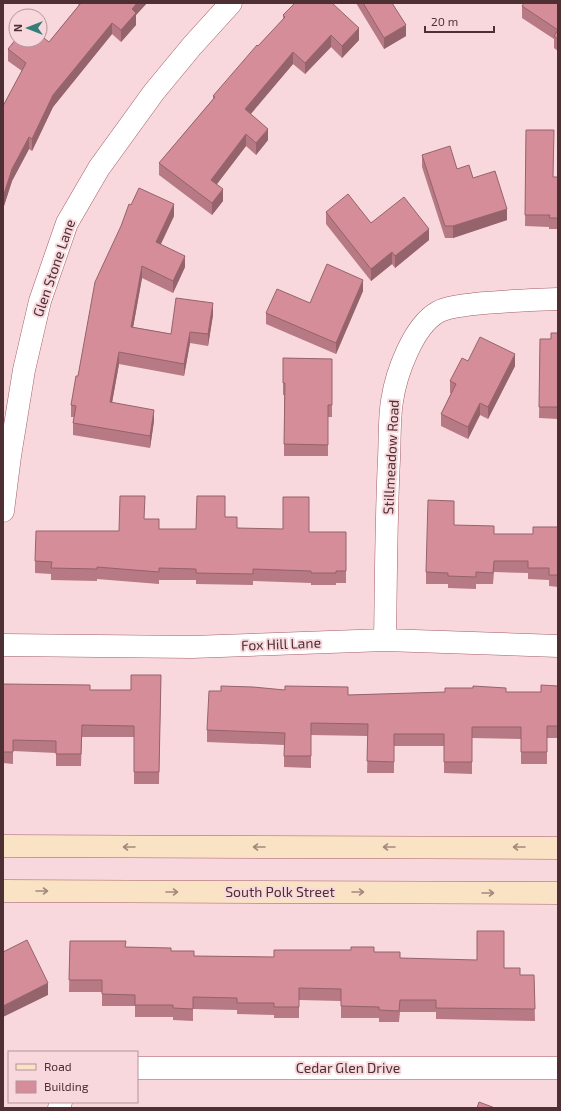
<svg xmlns="http://www.w3.org/2000/svg" width="561" height="1111" font-family="'Exo 2',sans-serif">
	<style>
		.lines { fill: none; stroke-linecap: round; stroke-linejoin: round }
		.minor-casing { stroke: #a25e6a; stroke-width: 23 }
		.secondary-casing { stroke: #a25e6a; stroke-width: 23 }
		.minor { stroke: #fff; stroke-width: 22 }
		.secondary { stroke: #fae3c4; stroke-width: 22 }
		.wall { fill: #b77984 }
		.shaded-wall { fill: #95636b }
		.building { fill: #d58d99; stroke: #95636b }
		.oneway { stroke: #a4897c }
		.labels { text-anchor: middle; stroke-width: 4; stroke-linejoin: round; paint-order: stroke }
		.street-label { font-size: 14px; fill: #4d2f34; stroke: #f8d8dc }
	</style>
	<rect width="100%" height="100%" fill="#f8d8dc"/>
	<g class="lines">
		<g class="minor-casing">
			<path id="minor" d="M3 511 10 456 24 370 40 301 67 223 99 168 154 92 192 46 231 3
				M385 640C386 580 386 519 389 459 390 440 389 420 392 401 396 374 413 326 438 312 449 306 462 306 474 304 502 301 530 300 558 299
				M3 645 192 647 385 640 558 646
				M137 1068H558
				M59 1108 61 1102"/>
		</g>
		<g class="secondary-casing">
			<path id="secondary" d="M3 846 558 848
				M3 891 558 893"/>
		</g>
		<use href="#minor" class="minor"/>
		<use href="#secondary" class="secondary"/>
	</g>
	<path class="wall" d="M77 3H147L136 15V25L121 42 112 34 53 107 32 151 29 149 12 181 3 209V106L22 71 8 61V49L49 42 79 5Z
		M356 3H392L406 36 384 49Z
		M558 3V51L554 48V39L522 18V6Z
		M283 15 359 40 342 58 331 47 305 74 293 64 250 114 268 140 256 155 246 146 216 185 223 201 212 215 159 175V163L213 99V96L258 46 283 20Z
		M526 130 553 177H558V229H549V227L525 226Z
		M422 155 457 169 473 178 507 220 453 238H445L422 167Z
		M131 205 174 216 161 244 185 267 173 293 142 278 133 327 171 334 213 315 208 346 190 343 184 376 119 364 112 402 154 421 150 448 73 435V423L74 417H71V405L78 376Z
		M326 212 371 223 429 240 395 268 392 264 371 281 326 224Z
		M363 291 336 354 266 324V313Z
		M558 333V419L539 418 540 339H551Z
		M283 358 332 359V417H328V456H284V395H283Z
		M468 361 515 366 488 419 480 415 468 439 441 426V414L451 393H450V381Z
		M225 517 237 528 309 532H346V583H336V585H311V583L253 581V585L196 584V580H159V584L97 579V581L51 580V574L35 573V561L119 531 144 519 159 529H196Z
		M454 525 494 534H533L558 527V587L549 586V580L528 579V573L494 572 493 584H476V589L448 588V584H426V572Z
		M161 675 159 784H134V737H82L81 766H56V753L13 751V764L3 763V684L90 690H131Z
		M558 686V738H547V764H521V739L472 738V774L444 773V746H394V773H367L368 736 311 735V768L284 767V745L207 742V730L221 691 285 690 348 695 506 692H541Z
		M70 941 126 947 171 951 194 956 274 957 374 952 400 958 504 968 520 975H534L535 1021 436 1019V1012H400L399 1022H379V1018H341V1001L299 1000V1018H274V1015L237 1014V1010L193 1009V1021L173 1020V1017H135V1006H102V992H69Z"/>
	<path class="shaded-wall" d="M137 3H147L136 15V25L121 42V30L132 9Z
		M112 23V34L53 107 32 151V139L53 95Z
		M406 25V36L384 49V38Z
		M359 28V40L342 58V46Z
		M331 35V47L305 74V63Z
		M293 52V64L245 121V109Z
		M268 129V140L256 155V143Z
		M246 134V146L211 192V180Z
		M29 137V149L12 181 3 209V197L12 169Z
		M223 189V201L212 215V203Z
		M174 204V216L156 254V242Z
		M507 209V220L453 238V226Z
		M429 229V240L395 268V256Z
		M392 252V264L371 281V269Z
		M185 256V267L173 293V281Z
		M142 266V278L131 339V327Z
		M363 280V291L336 354V343Z
		M213 303V315L208 346V334Z
		M190 332V343L184 376V364Z
		M119 352V364L110 414V402Z
		M515 354V366L488 419V407Z
		M480 403V415L468 439V427Z
		M154 410V421L150 448V436Z
		M48 983V995L3 1017V1006Z"/>
	<path class="building" d="M81 3H137L132 9 136 13 121 30 112 23 53 95 32 139 29 137 12 169 3 197V106L26 63 8 49 16 39V40H40V35L49 42Z
		M295 3H332L359 28 342 46 331 35 305 63 293 52 245 109 268 129 256 143 246 134 211 180 223 189 212 203 159 163 215 97 213 96 257 45 258 46 285 17 283 15Z
		M363 3H392L406 25 384 38Z
		M524 3H558V39L554 36 558 30 522 6Z
		M526 130H554L553 177H558V218H549L550 215H525Z
		M450 146 457 169 469 165 473 178 495 171 507 209 453 226H445L422 155Z
		M139 188 174 204 156 242 185 256 173 281 142 266 131 327 171 334 176 298 213 303 208 334 190 332 184 364 119 352 110 402 154 410 150 436 73 423 76 406 71 405 76 376H78L95 282 121 226 129 204 131 205Z
		M348 194 371 223 404 197 429 229 395 256 392 252 371 269 326 212Z
		M327 264 363 280 336 343 266 313 277 289 310 303Z
		M551 333H558V407H539L540 339H551Z
		M480 337 515 354 488 407 480 403 468 427 441 414 456 384 450 381 462 358 468 361Z
		M283 358 332 359V405H328V445L284 444 285 383H283Z
		M120 496H145L144 519H159V529H196L197 496H225V517H237V528L283 529V497H309V532H346V571H336V573H311V571L253 569V574L196 573V569L159 568V572L97 567V569L51 568 52 562 35 561 36 531H119Z
		M428 500 454 501V525L494 526V534H533V527H558V575H549V568H528V561H494L493 573 476 572V577L448 576V573L426 572Z
		M131 675H161L159 772H134V726L82 725 81 754H56V741L13 740V752H3V684L90 685V690H131Z
		M541 685 558 686V726H547V752H521V727H472V762H444V734H394V762L367 761 368 724 311 723V756H284L285 733 207 730 209 691H221V686L253 687 285 690V686L348 687V695L445 692V688H473V686L506 688V692H541Z
		M477 931H504V968H520V975H534L535 1009 436 1008V1000H400L399 1011 379 1010V1007L341 1006V989L299 988V1007H274V1003H237V998L193 997V1009L173 1008V1005H135V995L102 994V980H69L70 941H126L125 947 171 948V951H194V956L274 957V950H351V947H374V952H400V958L477 960Z
		M27 940 48 983 3 1006V952Z
		M479 1102 495 1108H477Z"/>
	<defs><path id="oneway-shaft" d="M-6 0H5M1.5-3L5.5 0L1.5 3" fill="none" stroke-width="1.6" stroke-linecap="round" stroke-linejoin="round"/></defs>
	<g class="oneway">
		<use href="#oneway-shaft" transform="translate(129 847) rotate(-180)"/>
		<use href="#oneway-shaft" transform="translate(259 847) rotate(-180)"/>
		<use href="#oneway-shaft" transform="translate(389 847) rotate(-180)"/>
		<use href="#oneway-shaft" transform="translate(519 847) rotate(-180)"/>
		<use href="#oneway-shaft" transform="translate(42 891)"/>
		<use href="#oneway-shaft" transform="translate(172 892)"/>
		<use href="#oneway-shaft" transform="translate(358 892)"/>
		<use href="#oneway-shaft" transform="translate(488 893)"/>
	</g>
	<g class="labels">
		<g class="street-label">
			<text transform="translate(54 268) rotate(-71)" y="5">Glen Stone Lane</text>
			<text transform="translate(391 457) rotate(-87)" y="5">Stillmeadow Road</text>
			<text transform="translate(281 644) rotate(-2)" y="5">Fox Hill Lane</text>
			<text x="280" y="897">South Polk Street</text>
			<text x="348" y="1073">Cedar Glen Drive</text>
		</g>
	</g>
	<rect width="561" height="1111" fill="none" stroke="#4d2f34" stroke-width="8"/>
	<rect x="8" y="1051" width="130" height="52" fill="#f8d8dc" stroke="#b49499"/>
	<rect x="16" y="1064" width="20" height="6" fill="#fae3c4" stroke="#b49499"/>
	<text x="44" y="1071" font-size="12" fill="#4d2f34">Road</text>
	<rect x="16" y="1081" width="20" height="12" fill="#d58d99" stroke="#b49499"/>
	<text x="44" y="1091" font-size="12" fill="#4d2f34">Building</text>
	<g transform="translate(28 28) rotate(270)"><circle r="19" fill="#f8d8dc" stroke="#b49499"/>
	<path d="M0-3L7 15L0 10L-7 15Z" fill="#357d78"/>
	<text y="-6" font-size="11" font-weight="bold" text-anchor="middle" fill="#4d2f34">N</text>
	</g>
	<path d="M425 26v6h69v-6" fill="none" stroke="#4d2f34" stroke-width="2"/>
	<text x="431" y="26" font-size="12" fill="#4d2f34" stroke="#f8d8dc" stroke-width="3" paint-order="stroke">20 m</text>
</svg>
